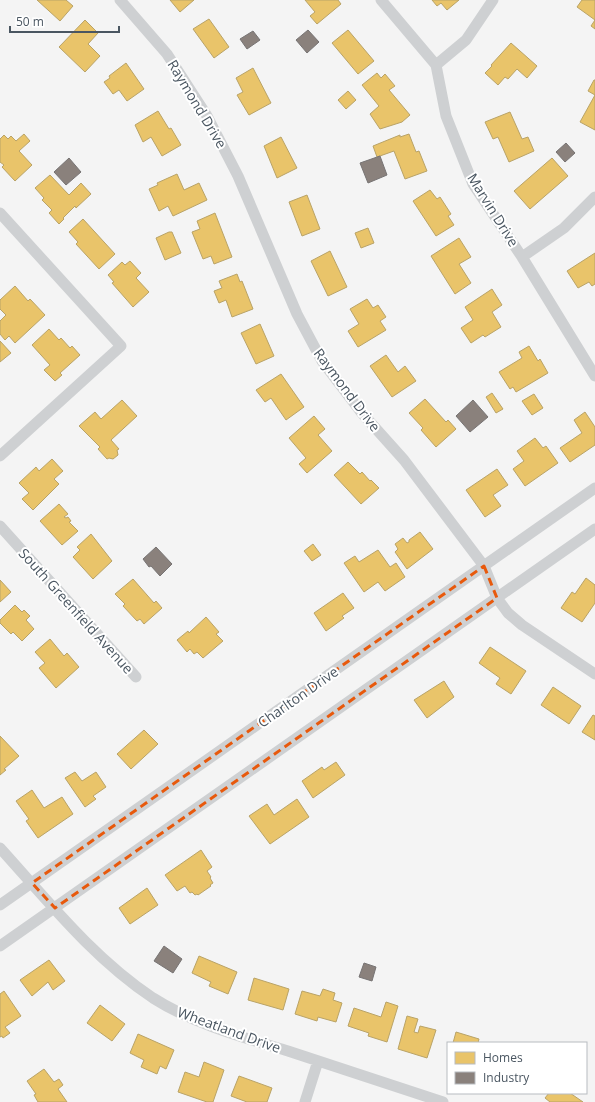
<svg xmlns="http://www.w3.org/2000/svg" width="595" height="1102" font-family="'Open Sans',sans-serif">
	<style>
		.homes { fill: #e9c46a; stroke: #b9a367 }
		.industry { fill: #8a817c; stroke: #777474 }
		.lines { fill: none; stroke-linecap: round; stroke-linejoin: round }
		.street { stroke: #ced0d2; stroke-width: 11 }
		.marked { fill: none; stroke: #e8590c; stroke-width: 3; stroke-dasharray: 8 5; stroke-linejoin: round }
		.labels { text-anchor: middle; stroke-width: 4; stroke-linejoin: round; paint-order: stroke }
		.street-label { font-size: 14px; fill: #4a5661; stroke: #fff }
	</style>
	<rect width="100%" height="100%" fill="#f4f4f4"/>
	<path class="homes" d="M37 0H66L73 6 60 21Z
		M170 0H194L180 12Z
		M305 0H338L341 4 317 24 310 16 315 12Z
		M432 0H459L447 10 441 3 437 6Z
		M582 0H595V29L591 26 595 20 577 7Z
		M209 19 229 47 214 58 193 29Z
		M85 20 98 33 88 44 100 56 85 72 59 47Z
		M348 30 374 61 358 74 332 43Z
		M511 43 537 66 527 78 517 69 508 79 505 77 498 85 485 73 492 66 491 65Z
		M126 63 144 89 127 101 119 90 113 94 104 82 110 78 109 76Z
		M253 68 271 103 249 115 237 95 243 92 236 78Z
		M377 73 381 78 385 74 395 86 389 90 410 115 402 122 380 129 370 114 379 106 362 85Z
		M594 80H595V95L588 91Z
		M348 91 356 100 346 109 338 100Z
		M595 95V130L580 122Z
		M158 111 169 129 171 128 181 145 162 156 151 137 143 142 135 125Z
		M510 112 522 139 528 137 534 151 509 162 498 137 493 139 485 122Z
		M24 134 30 141 19 151 32 165 15 181 2 167 4 165 0 162V139L4 135 8 139 11 136 16 141Z
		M409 134 416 152 419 151 427 171 405 179 394 151 377 157 373 146 400 135V137Z
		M281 137 297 168 277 178 264 146Z
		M552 158 568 176 530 209 514 191Z
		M177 174 184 190 199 183 207 200 173 216 168 206 159 211 149 189 158 185 157 183Z
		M50 175 69 195 81 183 91 194 76 208 75 206 63 218 64 219 59 224 49 213 52 210 42 200 44 198 35 188Z
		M430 190 437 199 440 197 451 214 448 216 454 225 436 236 413 201Z
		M307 195 320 229 302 236 289 202Z
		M215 213 232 257 214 264 211 256 203 259 192 232 200 229 197 221Z
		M83 219 115 254 99 269 76 244 78 242 69 232Z
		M368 228 374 243 361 248 355 233Z
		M169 232H172L181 253 165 260 156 238Z
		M459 238 471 257 459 264 471 283 455 294 431 256Z
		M330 251 347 287 328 296 311 261Z
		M595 253V284L592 286 589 282 578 288 567 271Z
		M130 261 141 273 136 278 149 292 133 307 112 283 114 282 108 275 122 262 125 265Z
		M237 274 240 282 242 281 253 309 232 317 226 300 219 303 214 291 222 288 219 281Z
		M15 286 28 301 30 299 45 315 15 343 9 336 5 340 0 334V321L6 315 0 309V300Z
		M492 289 502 305 492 312 501 327 485 337 483 335 471 343 461 328 473 320 465 307Z
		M367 299 373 308 378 305 386 317 380 321 386 330 358 347 348 331 359 324 350 309Z
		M260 324 274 356 256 364 241 333Z
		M49 329 59 340 61 338 70 348 72 346 80 355 60 373 62 375 55 381 44 370 50 365 32 345Z
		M0 341 11 353 0 362Z
		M529 346 538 361 540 359 548 373 516 392 513 387 510 389 499 372 522 358 519 352Z
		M386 355 398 372 405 366 416 381 392 397 370 366Z
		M281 374 304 407 286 420 271 398 265 402 256 390Z
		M492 393 503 409 496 413 486 397Z
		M534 394 543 408 532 415 522 401Z
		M425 399 446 422 448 420 456 429 436 447 421 430 423 428 409 413Z
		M122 400 137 416 111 440 119 449 117 450 118 455 113 459 109 458 107 459 98 449 100 447 79 426 95 412 101 419Z
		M585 412 595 427V445L570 462 560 448 582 433 574 420Z
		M314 416 325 429 318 435 332 451 307 473 299 464 306 458 289 438Z
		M535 438 543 448 546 446 558 463 525 486 513 469 524 461 517 451Z
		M52 459 63 471 54 479 59 484 33 510 22 499 29 493 19 483 36 467 39 471Z
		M348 462 360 474 362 472 370 481 371 480 379 488 361 504 334 475Z
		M497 469 508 485 493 495 501 506 485 517 466 490Z
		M59 504 68 514 64 517 66 518 68 517 71 521 69 522 78 531 62 545 40 521Z
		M420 532 433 549 407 569 395 552 398 549 395 544 403 538 407 543 409 542V540Z
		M91 534 112 561 93 579 73 557 80 550 77 547Z
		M313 544 321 555 312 561 304 551Z
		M378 550 390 567 396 563 405 577 385 591 378 582 364 592 344 563 355 556 359 562Z
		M586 578 595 585V603L582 622 561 608 572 592 575 594Z
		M133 579 154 603 156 601 162 608 144 624 140 619 137 621 123 606 125 604 115 594Z
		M0 580 11 592 0 602Z
		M343 593 354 608 342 616 344 618 326 631 314 613Z
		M15 605 22 612 24 610 30 616 26 620 34 629 22 641 13 632 11 634 0 623V620Z
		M206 617 219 632 216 634 223 641 203 658 197 652 194 654 190 649 187 652 177 640 188 631 189 633Z
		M50 639 64 656 67 653 79 667 56 688 39 668 45 663 35 652Z
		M490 647 526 671 511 694 496 684 500 678 479 663Z
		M444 681 454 697 427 718 414 700Z
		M553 687 581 706 569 724 541 705Z
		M593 715 595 716V740L582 732Z
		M144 730 158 744 131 769 117 754Z
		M0 736 19 756 4 769 6 770 0 775Z
		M336 762 345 775 313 798 302 781 322 767 324 770Z
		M75 772 82 781 96 772 106 787 93 796 96 799 85 807 65 778Z
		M32 790 44 808 62 797 73 814 38 838 26 821 29 819 16 801Z
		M297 799 309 817 270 844 249 816 267 804 274 815Z
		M201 850 212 867 207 871 211 877 210 878 213 883 210 885 211 886 198 895 197 894 195 895 192 892 190 893 185 886 177 891 165 875Z
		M147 888 158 905 130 924 119 908Z
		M199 956 237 972 228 994 209 986 211 982 192 973Z
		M49 960 65 981 53 990 48 982 32 996 20 980Z
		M254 978 289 989 283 1010 248 1000Z
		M323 989 335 993 333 1000 342 1003 336 1022 318 1017 317 1021 295 1014 302 991 320 996Z
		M4 991 21 1016 5 1027 10 1033 3 1038 2 1036 0 1037V994Z
		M386 1002 398 1006 387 1042 368 1036 369 1033 348 1026 354 1008 381 1017Z
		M100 1005 125 1024 112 1041 87 1023Z
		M407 1016 418 1019 414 1032 418 1033 420 1026 436 1030 427 1058 398 1049Z
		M456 1032 479 1039 478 1043H453Z
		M138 1034 174 1050 166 1069 160 1066 157 1074 141 1067 144 1060 130 1053Z
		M204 1062 224 1070 213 1102H207L178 1092 185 1072 199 1077Z
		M44 1069 54 1082 59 1079 63 1085 58 1089 67 1102H38L34 1095 36 1094 27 1081Z
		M239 1076 272 1088 267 1102H247L231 1096Z
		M549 1093H570L583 1102H550L545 1098Z"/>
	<path class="industry" d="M308 30 319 42 307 53 296 40Z
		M253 31 260 40 247 49 240 39Z
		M566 143 575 153 565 162 556 152Z
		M380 156 387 175 368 183 360 163Z
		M69 158 81 172 66 185 54 172Z
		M473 400 488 417 470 432 456 416Z
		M156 547 172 564 160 576 151 566 149 567 143 559Z
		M164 946 182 959 173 973 154 961Z
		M364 963 376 967 372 981 359 977Z"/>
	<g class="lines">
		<path class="street" d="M120 0 167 54 207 116 238 176 297 314 322 361 361 412 404 460 484 566 497 598 508 613 522 625 595 674
			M381 0 436 65 446 116 473 184 522 257 595 376
			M436 65 466 40 493 0
			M0 213 121 346 0 456
			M522 257 564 228 595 197
			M0 526 136 677
			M0 848C48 901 93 958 153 998 194 1024 242 1037 288 1051 339 1068 391 1085 443 1102
			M0 905 595 488
			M0 946 595 529
			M305 1102 318 1061"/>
	</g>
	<path class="marked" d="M484 566 497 598 55 908 32 883Z"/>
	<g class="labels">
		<g class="street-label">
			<text transform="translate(197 104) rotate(59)" y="5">Raymond Drive</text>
			<text transform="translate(493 210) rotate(58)" y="5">Marvin Drive</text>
			<text transform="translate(347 390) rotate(53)" y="5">Raymond Drive</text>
			<text transform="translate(76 611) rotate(48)" y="5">South Greenfield Avenue</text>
			<text transform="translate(298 697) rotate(-35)" y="5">Charlton Drive</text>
			<text transform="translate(229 1030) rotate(20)" y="5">Wheatland Drive</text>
		</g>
	</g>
	<rect x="447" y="1042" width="140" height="52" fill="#ffffff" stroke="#b7bbc0"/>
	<rect x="455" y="1052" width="20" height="12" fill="#e9c46a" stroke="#b7bbc0"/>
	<text x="483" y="1062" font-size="12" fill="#4a5661">Homes</text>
	<rect x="455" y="1072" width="20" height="12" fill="#8a817c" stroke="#b7bbc0"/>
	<text x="483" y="1082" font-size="12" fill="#4a5661">Industry</text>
	<path d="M10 26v6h109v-6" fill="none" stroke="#4a5661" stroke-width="2"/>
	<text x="16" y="26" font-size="12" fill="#4a5661" stroke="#ffffff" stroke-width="3" paint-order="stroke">50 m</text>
</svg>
